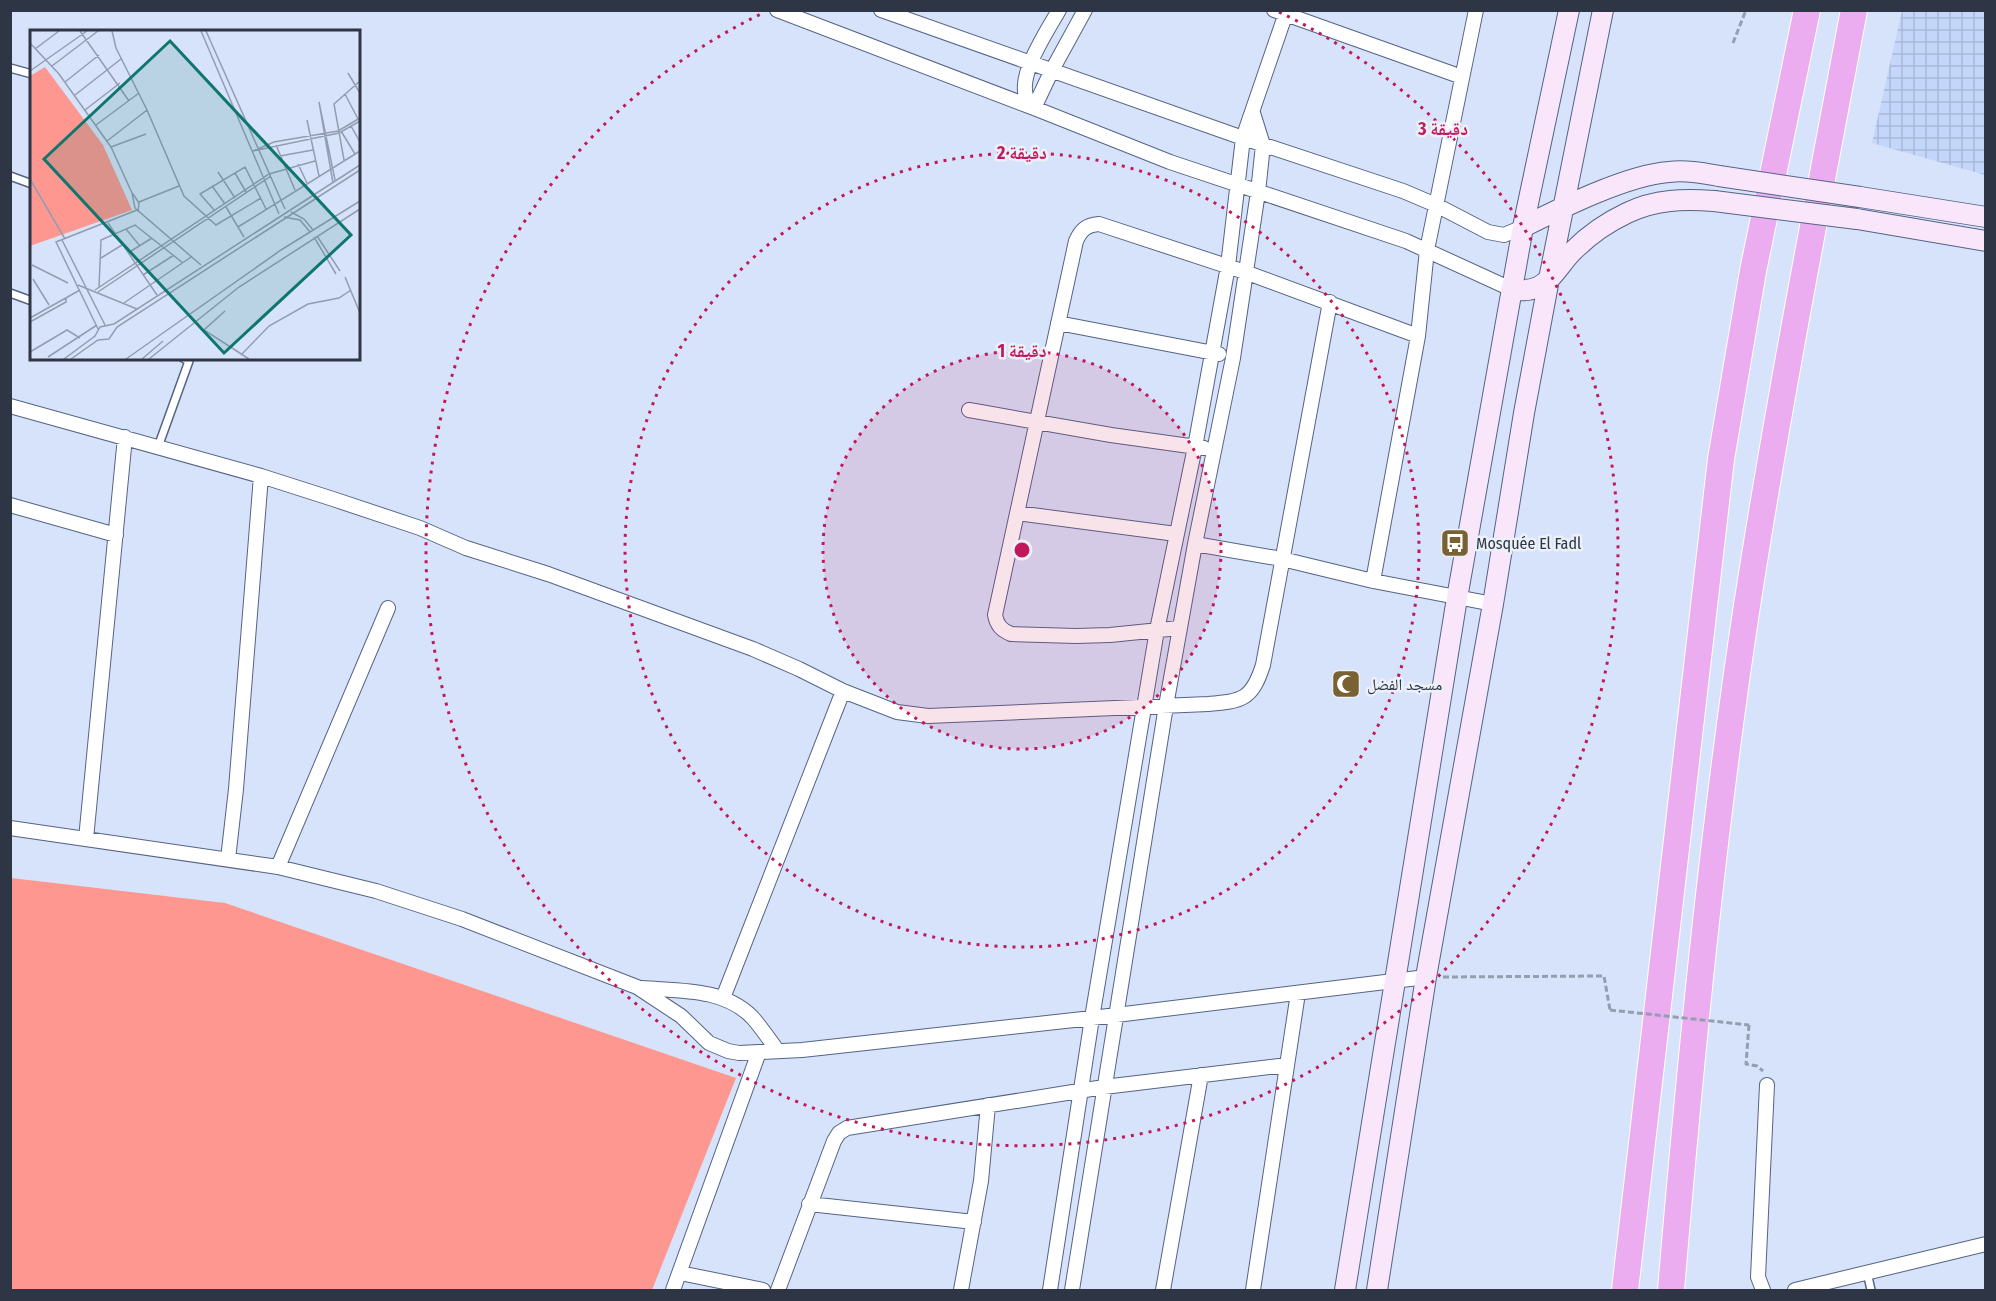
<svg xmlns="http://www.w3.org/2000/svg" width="1996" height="1301" font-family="'Fira Sans Condensed','Noto Naskh Arabic',sans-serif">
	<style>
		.industrial { fill: url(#industrial-grid) }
		.grass { fill: #fe9790 }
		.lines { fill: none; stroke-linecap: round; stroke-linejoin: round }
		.lane-casing { stroke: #546486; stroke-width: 10 }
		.street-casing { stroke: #546486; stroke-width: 16 }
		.secondary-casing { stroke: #546486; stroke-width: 22 }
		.highway-casing { stroke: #fff; stroke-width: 28 }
		.path { stroke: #949eb1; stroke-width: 3; stroke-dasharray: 6 3; stroke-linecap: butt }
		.lane { stroke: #fff; stroke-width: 7 }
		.street { stroke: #fff; stroke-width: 14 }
		.secondary { stroke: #f9e6fa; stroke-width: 20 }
		.highway { stroke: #ebacf0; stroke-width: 26 }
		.secondary-bridge-casing { stroke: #546486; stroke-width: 22; stroke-linecap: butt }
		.path-bridge { stroke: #949eb1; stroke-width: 3; stroke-dasharray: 6 3; stroke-linecap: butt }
		.secondary-bridge { stroke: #f9e6fa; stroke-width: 20 }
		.ring { fill: none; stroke: #c2185b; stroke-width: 3; stroke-dasharray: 3 6 }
		.labels { text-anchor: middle; stroke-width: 5; stroke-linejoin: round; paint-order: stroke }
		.poi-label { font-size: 16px; fill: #2e3544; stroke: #ecf0f8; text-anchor: start }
		.inset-road { fill: none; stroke: #939db1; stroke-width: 1.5 }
		.view { fill: #0f766e; fill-opacity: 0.15; stroke: #0f766e; stroke-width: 3 }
		.inset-edge { fill: none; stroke: #2e3544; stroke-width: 3 }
		.centre { fill: #c2185b; stroke: #ecf0f8; stroke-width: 3 }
		.ring-label { font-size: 18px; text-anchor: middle; font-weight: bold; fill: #c2185b; stroke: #ecf0f8; stroke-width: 5; stroke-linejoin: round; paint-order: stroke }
	</style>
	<defs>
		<pattern id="industrial-grid" width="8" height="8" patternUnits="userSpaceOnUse" patternTransform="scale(1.5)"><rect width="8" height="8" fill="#c4d6fa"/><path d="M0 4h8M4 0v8" fill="none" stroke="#a9b8d8"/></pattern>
	</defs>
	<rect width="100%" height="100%" fill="#d7e3fa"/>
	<path class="industrial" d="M1902 11H1985V175L1872 143Z"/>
	<path class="grass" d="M11 878 225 903 736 1078 652 1290H11Z"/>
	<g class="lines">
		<g class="lane-casing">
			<path id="lane" d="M10 68 32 74
				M10 176 32 184
				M10 293 32 301
				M158 447 189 361 183 358
				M1867 1272 1871 1290"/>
		</g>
		<g class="street-casing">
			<path id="street" d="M777 10 1034 108 1170 162 1406 241 1511 289
				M881 10 1243 138 1403 191 1436 205 1488 232 1504 235 1523 227
				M1059 10C1047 32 1007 88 1034 108L1051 72 1085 10
				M1274 10 1462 77
				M1058 323 1219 354
				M10 406 261 476 333 499 420 528 466 548 548 574 753 649 799 669 843 691 897 712 928 716 1208 704C1242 701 1252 700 1263 665L1330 302
				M969 410 1111 435 1204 448
				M10 505 116 535
				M1017 513 1176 534
				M1195 544 1282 559 1373 581 1493 604
				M1373 581 1418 336 1427 250 1476 10
				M1179 628 1110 635 1076 636 1011 634C1001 630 997 625 995 615L1076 241C1081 230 1086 225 1099 224L1245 272 1418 336
				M10 828 278 867 376 891 462 919 637 987 681 1016 709 1043 728 1051 739 1053 802 1050 1092 1018 1426 977
				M86 839 125 437
				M228 859 236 789 261 476
				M278 867 388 608
				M642 988C680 991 723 988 752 1017 761 1027 769 1039 777 1050
				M723 998 843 691
				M809 1204 974 1222
				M680 1273 763 1290
				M673 1290 759 1052
				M778 1290 834 1141 839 1133 847 1128 1104 1087 1287 1065
				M961 1290 981 1181 988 1105
				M1050 1290 1092 1018 1157 630 1195 447 1228 266 1243 138 1287 10
				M1072 1290 1166 706 1195 544 1233 358 1258 192 1263 145 1253 113
				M1163 1290 1201 1075
				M1253 1290 1298 993
				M1763 1290 1758 1277 1767 1085
				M1795 1290 1986 1244"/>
		</g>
		<g class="secondary-casing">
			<path id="secondary" d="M1860 197 1986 217
				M1857 219 1986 241
				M1523 227C1561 208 1627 175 1669 172 1686 170 1702 173 1719 176
				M1511 289C1521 291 1529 291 1538 287 1553 280 1562 261 1574 250 1589 235 1608 222 1627 213 1656 199 1684 199 1714 201
				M1345 1290 1457 598 1523 227 1569 10
				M1377 1290 1426 977 1493 604 1524 413 1549 279 1603 10"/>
		</g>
		<g class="highway-casing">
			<path id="highway" d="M1625 1290 1721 459 1753 271 1807 10
				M1671 1290C1690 1064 1712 837 1746 612 1777 411 1816 211 1854 10"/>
		</g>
		<path class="path" d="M1733 43 1746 10
			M1443 977 1604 976 1610 1010
			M1749 1025 1746 1064 1757 1066 1763 1071"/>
		<use href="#lane" class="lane"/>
		<use href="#street" class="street"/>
		<use href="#secondary" class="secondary"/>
		<use href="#highway" class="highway"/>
		<g class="secondary-bridge-casing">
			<path id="secondary-bridge" d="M1719 176 1860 197
				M1714 201 1857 219"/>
		</g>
		<path class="path-bridge" d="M1610 1010 1749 1025"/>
		<use href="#secondary-bridge" class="secondary-bridge"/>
	</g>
	<circle cx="1022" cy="550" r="199" fill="#c2185b" fill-opacity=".12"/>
	<g class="ring">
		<circle cx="1022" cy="550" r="199"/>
		<circle cx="1022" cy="550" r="397"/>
		<path d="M1279 12A596 596 0 1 1 765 12"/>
	</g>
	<defs>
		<g id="bus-square" transform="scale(1.5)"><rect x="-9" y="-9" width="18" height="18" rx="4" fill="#796232" stroke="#ecf0f8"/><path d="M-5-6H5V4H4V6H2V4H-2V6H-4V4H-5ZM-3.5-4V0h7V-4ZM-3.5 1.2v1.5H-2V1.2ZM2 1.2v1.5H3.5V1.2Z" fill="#fff"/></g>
		<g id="mosque-square" transform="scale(1.5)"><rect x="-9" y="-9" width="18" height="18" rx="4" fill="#796232" stroke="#ecf0f8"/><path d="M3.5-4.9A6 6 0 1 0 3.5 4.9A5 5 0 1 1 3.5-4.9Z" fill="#fff"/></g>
	</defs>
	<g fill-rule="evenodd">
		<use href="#bus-square" x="1455" y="543"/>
		<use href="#mosque-square" x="1346" y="684"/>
	</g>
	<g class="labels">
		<g class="poi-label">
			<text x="1476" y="549">Mosquée El Fadl</text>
			<text x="1367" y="690">مسجد الفضل</text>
		</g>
	</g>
	<g transform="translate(30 30)">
		<rect width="330" height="330" fill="#d7e3fa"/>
		<path d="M15 37 73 115 102 180 0 216V46Z" fill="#fe9790"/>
		<path class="inset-road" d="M50 1 99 71M82 1 86 18 117 80 154 166 186 195 231 168M171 1 249 184M176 1 255 179M0 13 29 44 81 117 102 163 105 178 171 235M5 19 29 1M22 36 68 1M0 41 57 1M318 43 330 63M35 52 69 25M315 64 328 89M45 65 91 29M289 72 303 153M289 72 305 150M55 80 90 53M277 90 289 146M66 95 109 63M321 96 330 112M311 101 325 124M77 111 117 80M246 115 265 160M81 117 116 104M223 121 244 112 308 101 330 88M223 121 309 103 330 91M250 126 283 120M314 130 304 74 330 51M268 134 277 153M188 142 205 168M205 143 216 162M0 149 35 209M182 156 195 174M103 164 109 173 108 182M109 172 149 156M196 177 214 207M185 181 170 164 215 137 236 179M261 182 274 189 283 200M254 187 270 190 280 202M78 193 127 265M208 197 330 121M96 199 110 216M287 206 310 241M284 207 306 244M32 210 75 295M98 223 122 208M71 228 92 215M2 235 38 253M113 245 144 225M315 247 330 283M3 249 19 275M48 255 107 279M69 257 71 210 105 195 153 233M65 260 239 144 285 131M68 262 241 146M94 273 161 227M195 281 174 300 219 329M0 288 50 260M0 292 36 272V268M68 299 26 212 107 180M0 322 37 300 50 308M211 325 239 296 278 274 309 268 321 260M18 327 67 295M34 329 65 306 70 297 84 294 330 135M41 329 68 310 79 309 87 297 330 140M96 329 251 220 330 171M112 329 133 311M119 329 209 257 330 179"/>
		<path class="view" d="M140 11 321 205 194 323 14 129Z"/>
		<rect width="330" height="330" class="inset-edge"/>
	</g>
	<circle cx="1022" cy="550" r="9" class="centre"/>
	<g class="ring-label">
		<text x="1443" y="135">3 دقيقة</text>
		<text x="1022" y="159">2 دقيقة</text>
		<text x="1022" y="357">1 دقيقة</text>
	</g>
	<rect width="1996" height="1301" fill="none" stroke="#2e3544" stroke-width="24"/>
</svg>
